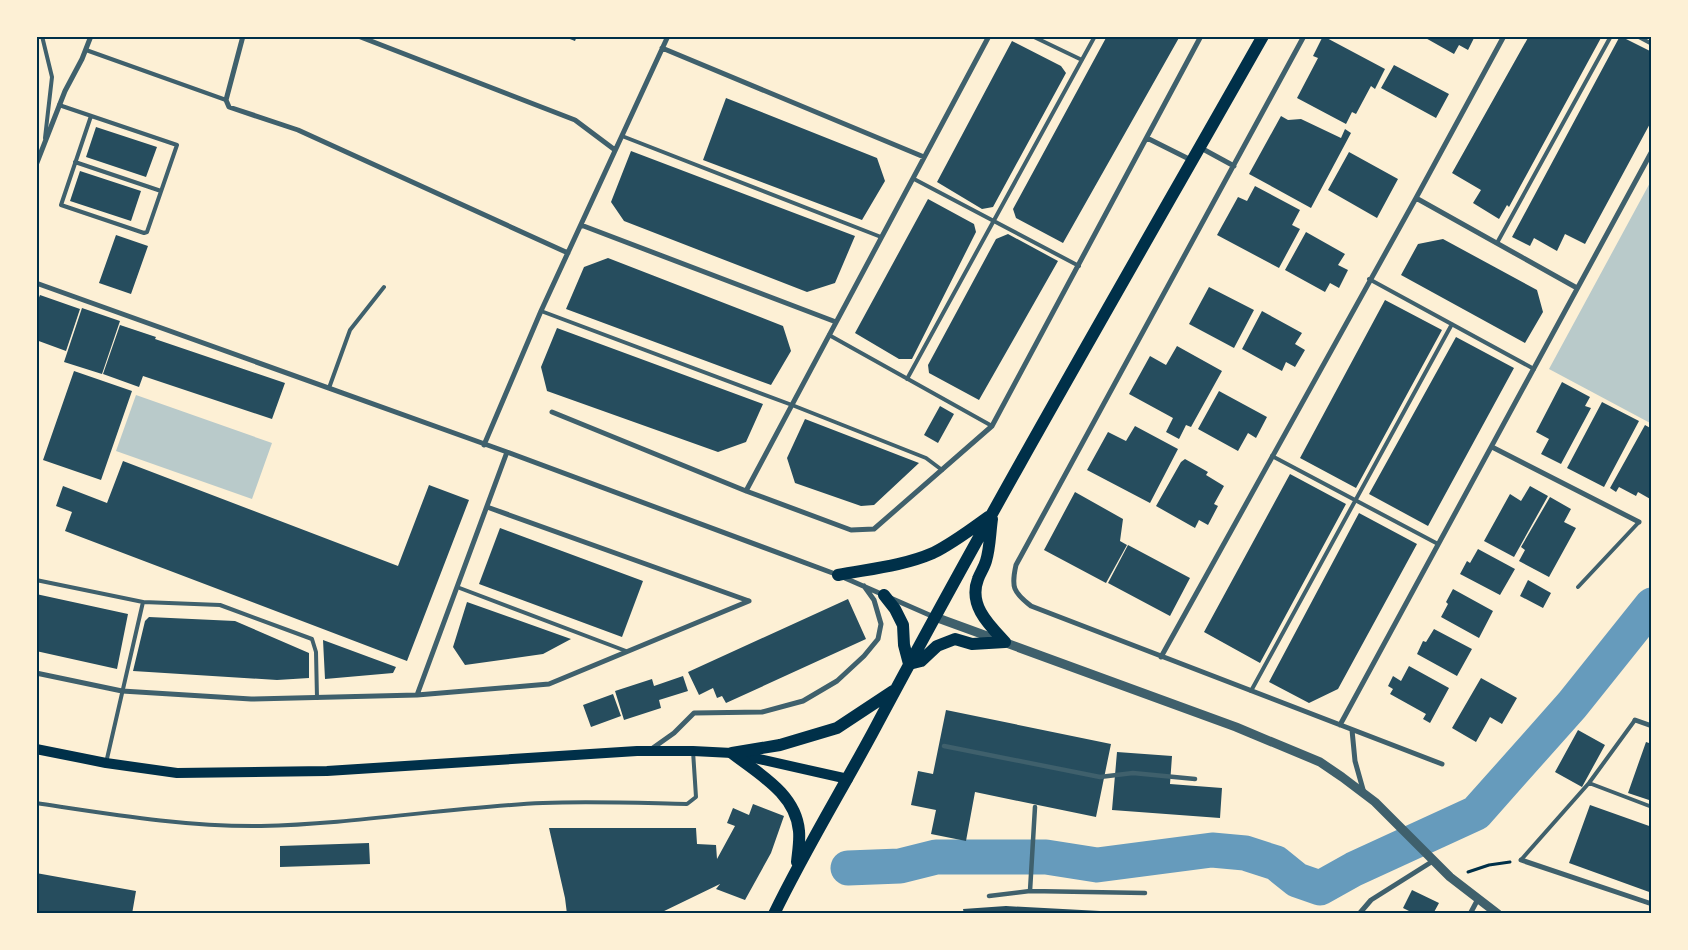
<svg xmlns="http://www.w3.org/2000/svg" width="1688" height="950" font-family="Barlow,sans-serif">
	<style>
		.green { fill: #b9caca }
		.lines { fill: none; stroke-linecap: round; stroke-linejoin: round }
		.river { stroke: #669bbc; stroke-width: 35 }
		.building { fill: #264d5e }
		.path { stroke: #003049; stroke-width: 3 }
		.service { stroke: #3f606c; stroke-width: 4 }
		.pedestrian { stroke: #3f606c; stroke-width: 4.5 }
		.minor { stroke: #3f606c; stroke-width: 5 }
		.tertiary { stroke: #3f606c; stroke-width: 9 }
		.secondary { stroke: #003049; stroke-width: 10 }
		.primary { stroke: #003049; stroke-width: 12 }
		.neatline { fill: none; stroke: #003049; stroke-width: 2 }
	</style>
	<rect width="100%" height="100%" fill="#fdf0d5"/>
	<path class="green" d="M1652 179V424L1549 369Z
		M136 395 272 443 252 499 116 451Z"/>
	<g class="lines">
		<path class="river" d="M848 868 900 866 936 857H1046L1097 865 1212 850 1245 853 1276 863 1297 880 1320 888 1354 869 1476 813 1572 705 1652 605"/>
	</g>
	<path class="building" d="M562 36H577L575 41Z
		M1107 36H1180L1063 243 1016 218 1013 209Z
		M1323 36 1385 69 1375 89 1371 86 1356 114 1352 112 1346 124 1297 98 1318 58 1313 56Z
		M1422 36H1475L1468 50 1459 45 1454 54Z
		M1529 36H1602L1509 207 1507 205 1499 219 1473 203 1481 190 1452 173Z
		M1620 36 1652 52V120L1585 244 1565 234 1557 251 1534 238 1530 246 1512 237Z
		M1012 41 1061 66 1066 73 993 207 982 209 937 182Z
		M1394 65 1449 94 1436 118 1381 88Z
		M726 98 877 158 885 181 862 220 703 160Z
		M1281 116 1288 120 1301 119 1341 138 1345 129 1351 133 1311 208 1249 174Z
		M96 127 157 147 146 177 86 157Z
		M631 151 855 236 835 283 807 292 624 221 611 202Z
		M1349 152 1398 179 1377 218 1328 190Z
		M80 171 141 191 131 221 70 201Z
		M1255 186 1300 210 1292 225 1300 229 1279 268 1217 235 1238 197 1247 201Z
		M928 199 974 224 976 232 912 359H899L855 333Z
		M1306 232 1345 254 1338 265 1348 270 1339 288 1330 283 1325 292 1285 270Z
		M1008 234 1058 261 979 400 929 373 928 365 996 239Z
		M116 235 148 246 131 294 99 283Z
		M1443 239 1537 290 1543 312 1525 343 1401 275 1418 244Z
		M608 258 783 326 791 351 771 385 566 309 584 267Z
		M1209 287 1254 310 1234 348 1189 324Z
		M40 295 80 309 66 351 36 340V305Z
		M1385 300 1442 330 1356 488 1300 458Z
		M82 308 120 321 102 374 64 362Z
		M1262 311 1302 333 1295 344 1305 350 1295 367 1286 362 1282 371 1242 349Z
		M120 325 156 337 155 339 285 383 272 419 143 376 139 387 103 374Z
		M557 328 763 404 746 442 718 452 547 391 541 367Z
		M1456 337 1514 368 1428 526 1369 494Z
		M1177 346 1222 371 1191 427 1186 425 1179 439 1166 432 1173 418 1129 394 1150 356 1166 365Z
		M74 371 132 391 101 480 43 460Z
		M1562 382 1590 397 1585 406 1591 408 1561 464 1541 454 1549 439 1536 432Z
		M1219 391 1267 417 1256 438 1248 433 1238 451 1198 429Z
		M1602 402 1639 421 1604 487 1567 468Z
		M940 406 954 414 938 443 924 435Z
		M805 419 919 463 874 505 861 506 795 483 787 458Z
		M1645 425 1652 429V500L1638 492 1636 496 1619 487 1616 492 1610 488Z
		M1135 426 1178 449 1150 503 1087 470 1108 432 1126 441Z
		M1185 459 1208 472 1206 475 1224 486 1214 504 1218 506 1208 525 1199 520 1195 528 1156 506 1181 462Z
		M123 461 398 566 429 485 469 500 407 661 65 531 72 512 56 506 63 486 107 503Z
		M1290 474 1346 504 1260 663 1204 632Z
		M1530 486 1548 496 1514 557 1484 541 1510 494 1521 501Z
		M1075 492 1123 519 1120 541 1127 545 1106 583 1044 550Z
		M1550 497 1571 509 1564 522 1576 528 1549 577 1519 561 1525 550 1521 547Z
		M1359 513 1417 544 1338 689 1309 703 1269 682Z
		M500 528 643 581 622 637 479 584Z
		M1128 545 1190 578 1170 616 1108 583Z
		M1478 549 1515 569 1500 595 1460 574 1467 561 1470 563Z
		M1528 580 1551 593 1543 608 1520 596Z
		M1453 589 1493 611 1479 638 1441 617 1448 604 1446 602Z
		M36 594 128 614 117 669 36 651Z
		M848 599 866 639 726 703 722 696 717 698 713 688 699 695 688 672Z
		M467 602 571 639 543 654 465 665 453 647Z
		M149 617 235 621 309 653V678L277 680 133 671 145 621Z
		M1434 629 1472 649 1457 676 1417 654 1423 641 1426 642Z
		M323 640 396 667 393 673 325 679Z
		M1409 666 1449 688 1430 723 1423 719 1426 714 1390 694 1393 689 1388 686 1393 676 1401 681Z
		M683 676 688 691 659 700 661 708 624 720 615 691 652 679 654 686Z
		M1481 678 1517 698 1502 724 1490 717 1476 742 1452 728Z
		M613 694 621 716 591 727 583 705Z
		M946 710 1111 744 1096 817 975 792 966 841 931 834 936 810 911 805 918 771 933 774Z
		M1578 730 1605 745 1582 787 1555 772Z
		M1646 742 1652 744V801L1628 793Z
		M1117 752 1172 756 1170 784 1222 788 1220 818 1112 810Z
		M753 804 784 816 771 853 745 900 716 889 720 884 658 914H567L565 898 549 828H696L697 844 716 845 717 859 735 826 727 823 733 808 749 815Z
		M1590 805 1652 827V893L1569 863Z
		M369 843 370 864 280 867V846Z
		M36 873 136 891 132 914H36Z
		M1412 890 1439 903 1433 914H1415L1403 908Z
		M1006 906 1119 912 1123 914H964L963 909Z"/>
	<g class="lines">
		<path class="path" d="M1468 872 1489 865 1510 862"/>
		<path class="service" d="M42 36 52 77 45 138
			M1032 36 1082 60
			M1637 36 1652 44
			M86 50 226 100
			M59 105 177 145 147 232 144 233 61 205 91 116
			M622 136 881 237
			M75 162 161 191
			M914 179 1079 266
			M1497 243 1611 36
			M1369 279 1534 369
			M541 311 792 405 926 458 942 470
			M829 335 992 426
			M907 379 1095 36
			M329 388 350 330 384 287
			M1272 456 1438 544
			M36 580 143 602 220 605 312 639 316 652 317 698
			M457 587 626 651
			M1578 587 1639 522
			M1251 691 1452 324
			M106 763 143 602
			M1589 783 1652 807
			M36 803C110 814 186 827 261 826 356 824 449 807 543 803 591 801 639 803 687 804L696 797 693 751
			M1521 860 1589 783 1635 720"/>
		<path class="pedestrian" d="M944 746 1100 777 1133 773 1195 779
			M1030 891 1035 807
			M989 896 1030 891 1145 893"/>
		<path class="minor" d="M243 36 226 100 229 107 298 130 568 253
			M358 36 575 120 615 150
			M1304 36 1016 565C1011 587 1013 592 1031 606L1442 764
			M662 48 924 157
			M1147 138 1191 160
			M1201 148 1234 166
			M36 165 65 91 82 59 91 36
			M1416 198 1577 288
			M581 225 836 322
			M36 283 507 452 838 575 934 617
			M552 412 746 491 851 530 874 529 992 426 1201 36
			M484 445 541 311 668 36
			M1492 447 1639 522
			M746 491 989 36
			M487 507 749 601
			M1161 657 1416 198 1504 36
			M36 673 122 691 251 699 417 695 549 684 749 601
			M417 695 507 452
			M1635 720 1652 726
			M1340 725 1652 151
			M1352 730 1355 761 1364 793
			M650 750 674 733 694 713 762 712 803 701 837 681 864 656 878 639 881 624 874 600 864 586
			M1521 860 1652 904
			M1359 914 1371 900 1433 861
			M1470 914 1478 899"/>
		<path class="tertiary" d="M935 617 1236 727 1320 762 1342 777 1375 802 1450 877 1498 914"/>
		<path class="secondary" d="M36 749 106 763 177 773 327 771 637 751H693L732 753 848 779"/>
		<path class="primary" d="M992 519C990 533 990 548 986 561 984 568 980 573 978 579 968 605 989 625 1005 642
			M838 575C869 569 903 566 933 553 953 543 970 530 988 517
			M884 595 895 609 903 625 904 645 909 664
			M909 664 921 661 937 646 955 639 972 644 1005 642
			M732 753 780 745 837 728 893 691
			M732 753C759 774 796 794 799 831 800 841 798 852 797 862
			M774 914C804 852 840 793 873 732 998 497 1132 267 1263 36"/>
	</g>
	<rect width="1688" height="950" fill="none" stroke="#fdf0d5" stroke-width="75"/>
	<rect x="38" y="38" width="1612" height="874" class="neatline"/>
</svg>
